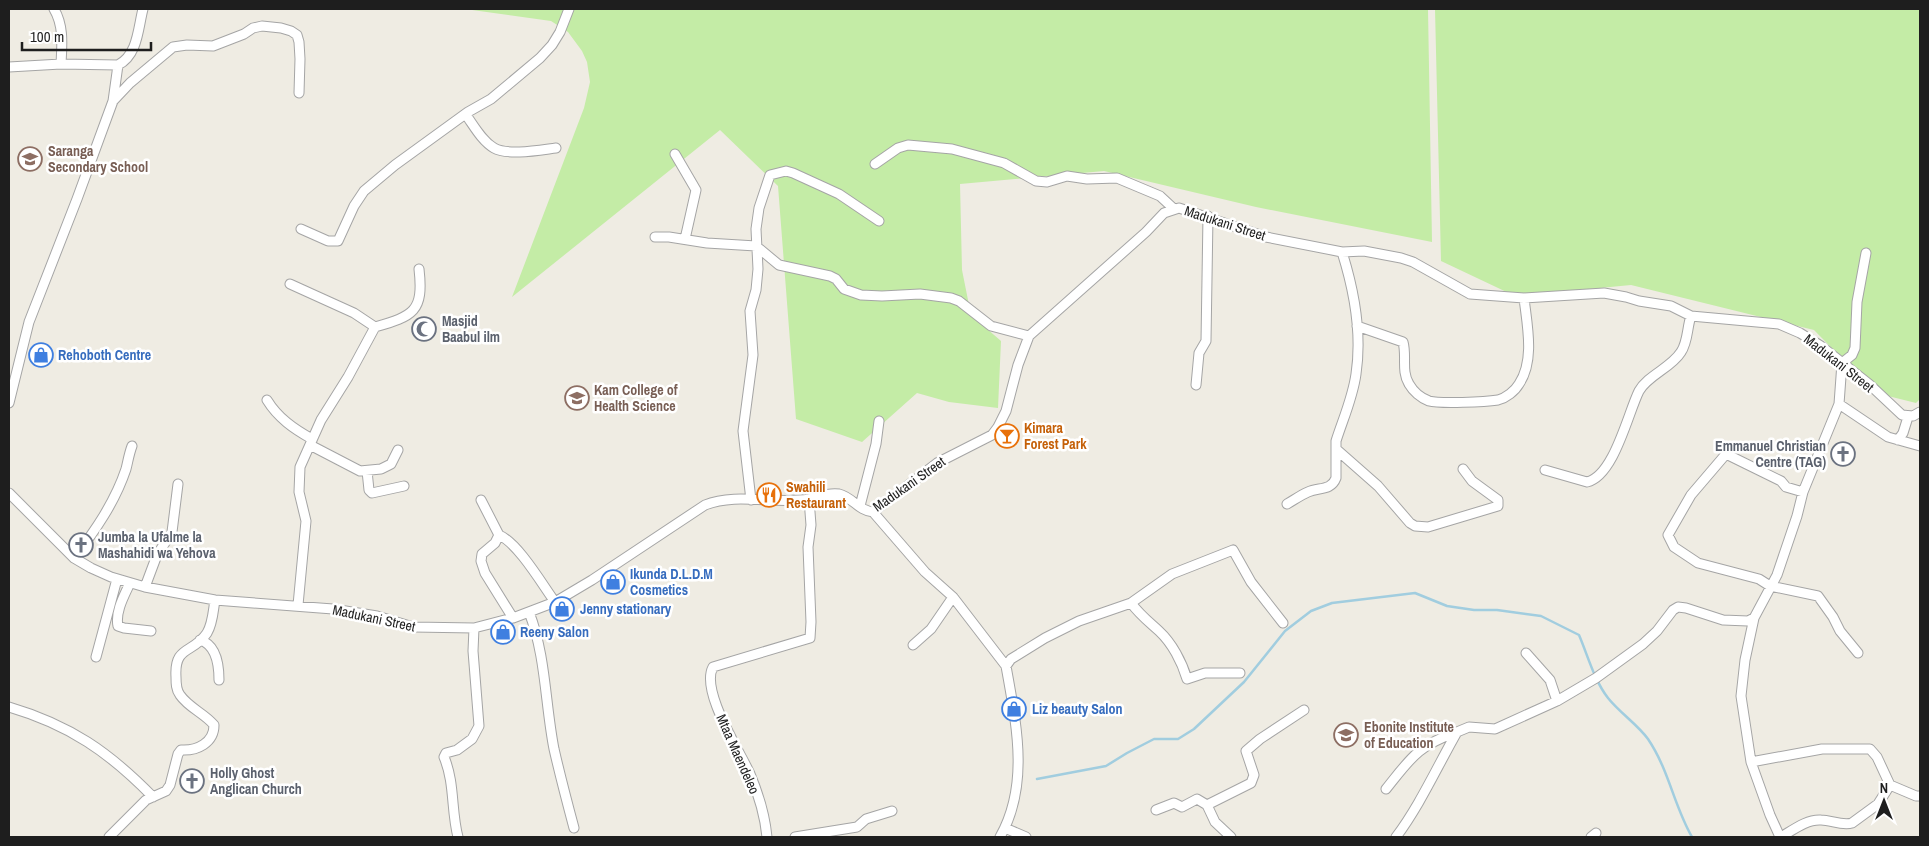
<svg xmlns="http://www.w3.org/2000/svg" width="1929" height="846" font-family="'Archivo Narrow',sans-serif">
	<style>
		.grass { fill: #c4eca6 }
		.lines { fill: none; stroke-linecap: round; stroke-linejoin: round }
		.stream { stroke: #a1cddf; stroke-width: 2.5 }
		.minor-casing { stroke: #a5a5a5; stroke-width: 11 }
		.minor { stroke: #fff; stroke-width: 9 }
		.labels { text-anchor: middle; stroke-width: 5; stroke-linejoin: round; paint-order: stroke }
		.education-label { font-size: 14px; font-weight: bold; fill: #785e54; stroke: #fff; text-anchor: start }
		.street-label { font-size: 14px; fill: #1e1e1e; stroke: #fff }
		.worship-label { font-size: 14px; font-weight: bold; fill: #5b616d; stroke: #fff; text-anchor: start }
		.shop-label { font-size: 14px; font-weight: bold; fill: #366cbe; stroke: #fff; text-anchor: start }
		.food-label { font-size: 14px; font-weight: bold; fill: #c56008; stroke: #fff; text-anchor: start }
	</style>
	<rect width="100%" height="100%" fill="#efece3"/>
	<path class="grass" d="M465 9H1428L1432 242 1256 207 1104 171 960 184 962 270 971 315 1001 341 998 408 949 402 917 393 862 442 796 419 778 186 720 130 512 297 584 108 590 82 587 62 582 51 568 32 551 21Z
		M1435 9H1920V399L1916 403 1876 393 1814 330 1631 285 1515 296 1441 261Z"/>
	<g class="lines">
		<path class="stream" d="M1037 779 1106 766 1127 753 1154 739H1178L1194 729 1244 682 1285 631 1311 611 1332 603 1415 593 1447 606 1474 610H1497L1541 616 1579 635C1588 656 1594 680 1608 698 1620 713 1637 724 1648 739 1669 770 1674 806 1692 837"/>
		<g class="minor-casing">
			<path id="minor" d="M54 9C64 26 62 45 61 64
				M9 67 61 64 118 65C138 55 138 28 143 9
				M113 101 130 83 173 47 187 45 213 46 244 34 253 28 262 26 281 28 291 31 297 35 299 42 300 59 299 93
				M466 115C474 126 482 141 494 148 508 156 540 150 556 148
				M675 154 696 190 685 239
				M875 164 898 148 908 145 952 149 1004 163 1036 181 1047 182 1067 176 1087 179 1117 178 1160 196 1174 209
				M301 229 328 241H338L354 206 364 191 395 165 468 112 491 99 540 58 552 45 560 32 569 9
				M655 237H669L707 243 756 246 779 265 830 276 836 279 844 289 861 295 882 296 920 294 951 298 959 301 991 326 1029 336
				M1342 252C1354 290 1362 334 1356 374 1353 397 1343 419 1336 441V449L1378 486 1410 523 1415 526 1428 527 1498 506V500L1472 481 1463 469
				M290 284 354 313 375 327
				M1357 326 1403 342C1407 356 1401 371 1409 384 1413 391 1421 398 1429 401 1440 404 1485 402 1498 400 1506 398 1515 391 1519 384 1535 360 1527 325 1524 298
				M1196 385 1199 353 1206 341 1208 216
				M267 400C278 418 294 429 312 439
				M9 403 29 322 77 199 113 101 118 65
				M1839 404 1888 437 1920 446
				M1898 440 1903 433 1908 417
				M310 445 360 471 381 469 391 464 398 450
				M1545 470 1587 482C1614 476 1628 413 1639 391 1648 375 1671 368 1681 352 1688 342 1687 327 1691 316
				M367 471 369 490 372 493 404 486
				M1803 492 1786 487 1781 481 1726 454 1691 495 1668 535 1674 547 1698 563 1759 579 1770 586 1818 596 1833 617 1840 631 1858 653
				M9 493 74 558 91 568 111 577 145 587 215 600 333 609 377 616 413 627 474 628 513 618 555 602 592 580 705 505C737 492 775 505 809 499 819 497 828 492 839 494 852 497 859 511 873 512L937 463 992 435 998 427 1006 411 1018 365 1029 336 1146 232 1164 213 1179 208 1266 237 1342 252 1364 251 1401 258 1413 262 1470 294 1524 298 1604 293 1626 297 1639 301 1671 306 1691 316 1779 324 1800 333 1821 346 1869 384 1902 415 1913 416 1920 412
				M481 500 499 535 495 543 482 554 481 561 485 573 513 618
				M751 500 743 431 753 355 750 311 756 290 758 269 756 229 759 208 770 175 786 171 793 173 839 194 879 221
				M1287 504C1294 500 1301 495 1308 492 1319 487 1331 491 1336 478V449
				M860 506 876 444 879 421
				M873 512 925 572 953 597 1006 666
				M499 535C518 543 542 584 555 602
				M74 558C95 531 115 502 126 469 128 461 129 454 132 446
				M130 583C124 596 115 612 118 626L124 628 151 631
				M145 587 157 555 172 532 178 484
				M1131 603C1140 615 1148 621 1159 631 1172 643 1182 662 1187 679L1205 673H1240
				M298 605 306 521 299 492 300 467 321 420 348 377 375 327C413 316 424 312 419 269
				M529 612C546 656 545 703 554 749 560 775 567 802 574 828
				M1754 618 1745 660 1741 696 1751 762 1770 815 1780 837
				M200 640C217 645 219 666 219 680
				M913 645 931 629 953 597
				M1526 653 1550 680 1557 701
				M96 657 117 579
				M9 707C70 725 109 752 153 797
				M1751 762 1822 749H1870L1877 757 1890 785 1878 804 1852 823C1842 826 1831 820 1821 820 1807 819 1793 830 1781 837
				M1890 785 1916 796H1920
				M1386 789C1411 758 1417 746 1457 732
				M1207 805 1251 783 1254 775 1246 751 1260 739 1304 710
				M1156 810 1174 803 1182 807 1197 799 1207 805 1215 822 1231 837
				M1005 828 1026 837
				M109 837 146 800 166 791 170 785 178 754 181 750C197 751 214 743 214 725 204 713 189 708 180 695 176 690 176 683 176 677 174 645 193 654 207 633 213 623 213 611 215 600
				M458 837C451 811 455 783 444 757L446 753 457 750 472 739 479 726 473 651 474 628
				M767 837C765 816 758 793 750 774 740 751 700 691 713 667L810 638 811 622 808 547 811 525 809 499
				M795 837 857 827 866 819 892 811
				M1000 837C1030 784 1016 723 1006 666L1011 659 1045 638 1079 621 1131 603 1172 574 1233 550 1251 582 1283 623
				M1396 837C1420 805 1437 767 1457 732L1469 727 1495 729 1557 701 1596 678 1643 644 1657 631 1673 610 1678 607 1686 608 1723 620 1748 621 1754 618 1777 575 1797 516 1803 492 1839 404 1842 363 1852 355 1855 348 1857 302 1866 253
				M1591 837 1596 833"/>
		</g>
		<use href="#minor" class="minor"/>
	</g>
	<defs>
		<g id="school-ring" transform="scale(1.25)"><circle r="9.5" fill="#fff" stroke="#8d6e63" stroke-width="1.5"/><path d="M0-5L7-2L0 1L-7-2ZM-4 1L0 2.5L4 1V4Q0 6-4 4Z" fill="#8d6e63"/></g>
		<g id="mosque-ring" transform="scale(1.25)"><circle r="9.5" fill="#fff" stroke="#6b7280" stroke-width="1.5"/><path d="M3.5-4.9A6 6 0 1 0 3.5 4.9A5 5 0 1 1 3.5-4.9Z" fill="#6b7280"/></g>
		<g id="shop-ring" transform="scale(1.25)"><circle r="9.5" fill="#fff" stroke="#3f7fe0" stroke-width="1.5"/><path d="M-5-2.5h2.3a2.7 3.5 0 0 1 5.4 0H5L5.5 6h-11ZM-1.5-2.5h3a1.5 2.3 0 0 0-3 0Z" fill="#3f7fe0"/></g>
		<g id="university-ring" transform="scale(1.25)"><circle r="9.5" fill="#fff" stroke="#8d6e63" stroke-width="1.5"/><path d="M0-5L7-2L0 1L-7-2ZM-4 1L0 2.5L4 1V4Q0 6-4 4Z" fill="#8d6e63"/></g>
		<g id="bar-ring" transform="scale(1.25)"><circle r="9.5" fill="#fff" stroke="#e8710a" stroke-width="1.5"/><path d="M-6-5H6L.8 .8V4.5H3.5V6h-7V4.5H-.8V.8Z" fill="#e8710a"/></g>
		<g id="church-ring" transform="scale(1.25)"><circle r="9.5" fill="#fff" stroke="#6b7280" stroke-width="1.5"/><path d="M-1.2-6h2.4v3.5h3.3v2.4h-3.3V6h-2.4V-.1h-3.3v-2.4h3.3Z" fill="#6b7280"/></g>
		<g id="restaurant-ring" transform="scale(1.25)"><circle r="9.5" fill="#fff" stroke="#e8710a" stroke-width="1.5"/><path d="M-5-6h1v4h1v-4h1v4h1v-4h1v5L-1.5 .5V6h-2V.5L-5-1ZM5-6V6H3V1.5H1.5Q1.5-4 5-6Z" fill="#e8710a"/></g>
	</defs>
	<g fill-rule="evenodd">
		<use href="#school-ring" x="30" y="159"/>
		<use href="#mosque-ring" x="424" y="329"/>
		<use href="#shop-ring" x="41" y="355"/>
		<use href="#university-ring" x="577" y="398"/>
		<use href="#bar-ring" x="1007" y="436"/>
		<use href="#church-ring" x="1843" y="454"/>
		<use href="#restaurant-ring" x="769" y="495"/>
		<use href="#church-ring" x="81" y="545"/>
		<use href="#shop-ring" x="613" y="582"/>
		<use href="#shop-ring" x="562" y="609"/>
		<use href="#shop-ring" x="503" y="632"/>
		<use href="#shop-ring" x="1014" y="709"/>
		<use href="#university-ring" x="1346" y="735"/>
		<use href="#church-ring" x="192" y="781"/>
	</g>
	<g class="labels">
		<g class="education-label">
			<text x="48" y="156">Saranga<tspan x="48" dy="16">Secondary School</tspan></text>
			<text x="594" y="395">Kam College of<tspan x="594" dy="16">Health Science</tspan></text>
			<text x="1364" y="732">Ebonite Institute<tspan x="1364" dy="16">of Education</tspan></text>
		</g>
		<g class="street-label">
			<text transform="translate(1225 223) rotate(18)" y="5">Madukani Street</text>
			<text transform="translate(1839 363) rotate(38)" y="5">Madukani Street</text>
			<text transform="translate(909 484) rotate(-35)" y="5">Madukani Street</text>
			<text transform="translate(374 618) rotate(12)" y="5">Madukani Street</text>
			<text transform="translate(738 754) rotate(66)" y="5">Mtaa Maendeleo</text>
		</g>
		<g class="worship-label">
			<text x="442" y="326">Masjid<tspan x="442" dy="16">Baabul ilm</tspan></text>
			<text x="1826" y="451" text-anchor="end">Emmanuel Christian<tspan x="1826" dy="16">Centre (TAG)</tspan></text>
			<text x="98" y="542">Jumba la Ufalme la<tspan x="98" dy="16">Mashahidi wa Yehova</tspan></text>
			<text x="210" y="778">Holly Ghost<tspan x="210" dy="16">Anglican Church</tspan></text>
		</g>
		<g class="shop-label">
			<text x="58" y="360">Rehoboth Centre</text>
			<text x="630" y="579">Ikunda D.L.D.M<tspan x="630" dy="16">Cosmetics</tspan></text>
			<text x="580" y="614">Jenny stationary</text>
			<text x="520" y="637">Reeny Salon</text>
			<text x="1032" y="714">Liz beauty Salon</text>
		</g>
		<g class="food-label">
			<text x="1024" y="433">Kimara<tspan x="1024" dy="16">Forest Park</tspan></text>
			<text x="786" y="492">Swahili<tspan x="786" dy="16">Restaurant</tspan></text>
		</g>
	</g>
	<rect width="1929" height="846" fill="none" stroke="#1e1e1e" stroke-width="20"/>
	<g transform="translate(1884 801)" stroke="#ffffff" stroke-width="4" paint-order="stroke">
	<path d="M0-4L9 19L0 12L-9 19Z" fill="#1e1e1e"/>
	<text y="-8" font-size="14" font-weight="bold" text-anchor="middle" fill="#1e1e1e">N</text>
	</g>
	<path d="M22 42v8h129v-8" fill="none" stroke="#1e1e1e" stroke-width="2.5"/>
	<text x="30" y="42" font-size="15" fill="#1e1e1e" stroke="#ffffff" stroke-width="4" paint-order="stroke">100 m</text>
</svg>
